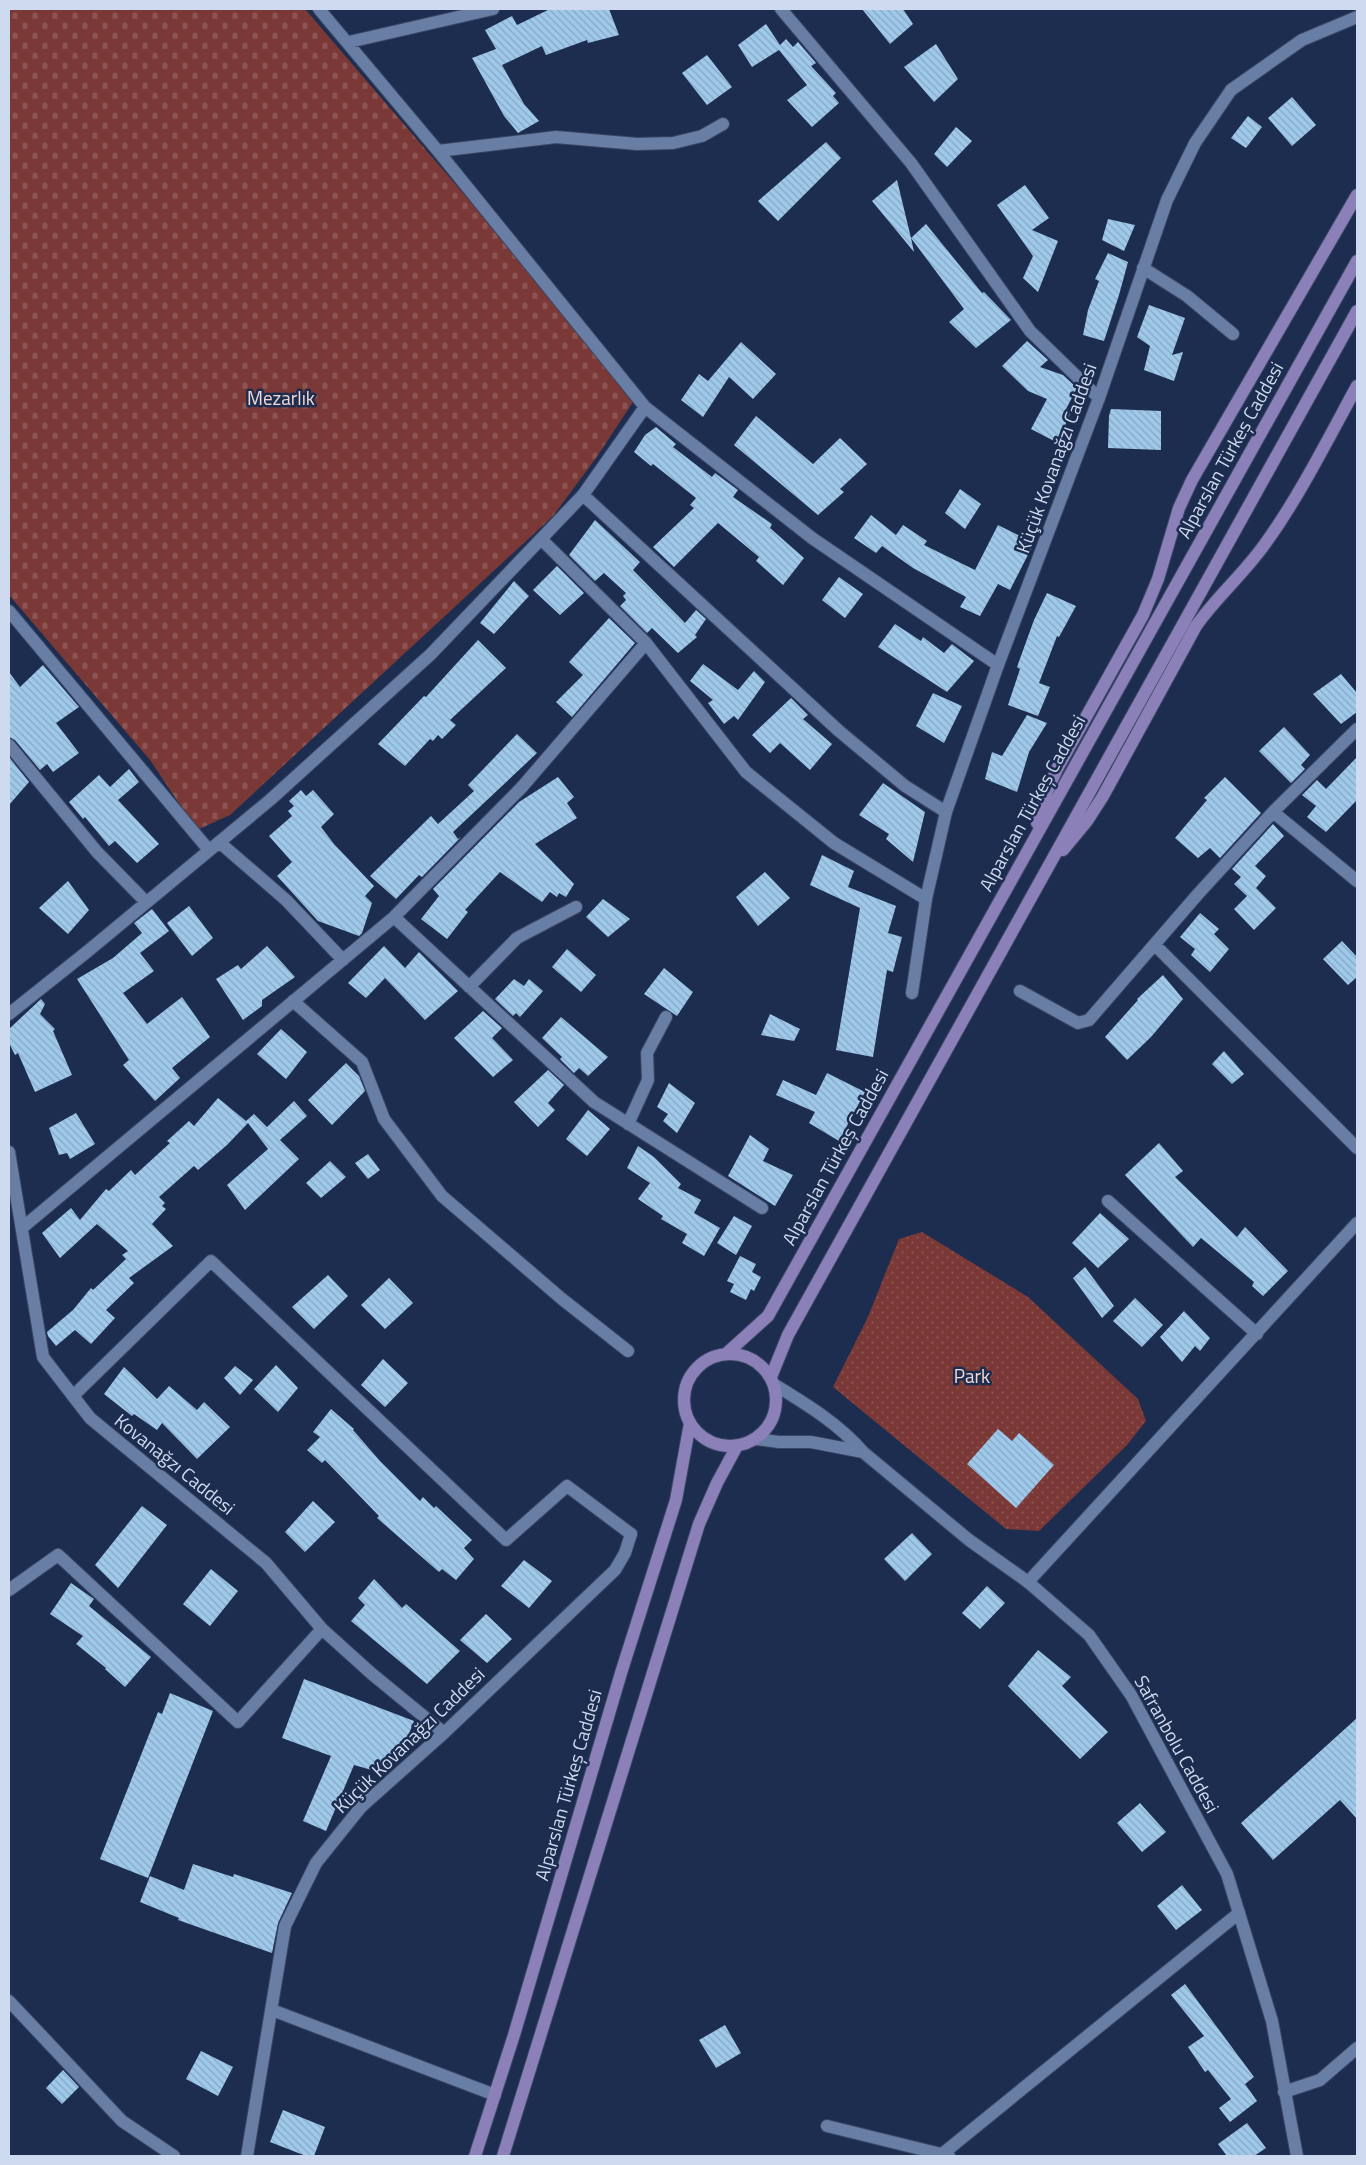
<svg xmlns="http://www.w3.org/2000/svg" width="1366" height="2165" font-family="'Titillium Web',sans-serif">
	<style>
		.cemetery { fill: url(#cemetery-stones) }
		.park { fill: url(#park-dots) }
		.building { fill: url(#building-back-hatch) }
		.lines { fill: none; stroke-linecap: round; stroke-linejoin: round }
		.minor-casing { stroke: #3a4765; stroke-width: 14 }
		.tertiary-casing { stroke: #3a4765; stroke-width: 14 }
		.secondary-casing { stroke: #3a4765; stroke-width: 14 }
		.minor { stroke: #697ea5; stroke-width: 12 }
		.tertiary { stroke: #697ea5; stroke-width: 12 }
		.secondary { stroke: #8c80b9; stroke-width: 12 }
		.labels { text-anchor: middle; stroke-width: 5; stroke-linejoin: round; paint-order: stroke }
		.park-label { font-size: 19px; fill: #f3d7d5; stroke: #1d2d4f }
		.street-label { font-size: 19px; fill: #cedaef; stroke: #1d2d4f }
	</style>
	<defs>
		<pattern id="cemetery-stones" width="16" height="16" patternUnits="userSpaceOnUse" patternTransform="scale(1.25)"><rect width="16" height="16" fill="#7a3937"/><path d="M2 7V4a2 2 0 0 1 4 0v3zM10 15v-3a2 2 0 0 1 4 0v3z" fill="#8c5554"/></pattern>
		<pattern id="park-dots" width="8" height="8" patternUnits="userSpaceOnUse" patternTransform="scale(1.25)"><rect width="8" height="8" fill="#7a3937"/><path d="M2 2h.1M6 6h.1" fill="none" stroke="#8c5554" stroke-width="1.8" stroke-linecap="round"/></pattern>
		<pattern id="building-back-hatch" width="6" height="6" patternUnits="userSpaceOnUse" patternTransform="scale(1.25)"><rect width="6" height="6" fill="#9fc9ea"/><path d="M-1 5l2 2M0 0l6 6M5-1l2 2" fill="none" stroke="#87a7c2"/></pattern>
	</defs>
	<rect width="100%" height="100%" fill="#1d2d4f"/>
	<path class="cemetery" d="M9 9H305L637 396 596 458 553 516 230 815 197 830 150 760 9 595Z"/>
	<path class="park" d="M922 1232 1028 1297 1138 1399 1146 1421 1127 1445 1039 1531 1006 1529 833 1387 868 1317 899 1239Z"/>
	<path class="building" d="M550 9H609L619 35 588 43 587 40 546 55 542 46 502 65 524 104 539 121 518 133 504 116 472 58 496 49 485 30 512 16 517 25Z
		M862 9H903L913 24 890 44Z
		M766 24 780 45 786 39 793 47 798 42 816 63 811 66 836 93 833 96 839 103 812 127 787 100 807 85 779 50 752 67 738 45Z
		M936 44 958 79 934 102 904 67Z
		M707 55 732 87 707 105 682 73Z
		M1292 97 1316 125 1292 146 1268 118Z
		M1248 116 1262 127 1246 148 1231 138Z
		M956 127 972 141 947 167 934 154Z
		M826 142 841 158 778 221 758 201Z
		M897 180 911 238 914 252 872 201Z
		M1025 185 1049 218 1032 230 1058 241 1038 292 1023 278 1033 256 997 205Z
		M1108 219 1135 225 1124 251 1102 240Z
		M926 224 982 293 984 292 1011 320 976 348 949 322 964 309 911 238Z
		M1108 253 1128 262 1119 295 1104 341 1083 335 1088 310 1099 281 1095 279Z
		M1149 305 1185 318 1172 355 1183 352 1174 381 1144 370 1150 346 1137 337Z
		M1027 341 1048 360 1040 367 1063 375 1077 388 1066 409 1071 411 1058 443 1031 429 1047 399 1028 391 1002 366Z
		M741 342 776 374 753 399 729 377 703 417 681 400 699 374 708 381Z
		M1111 409 1161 411V450L1108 448 1109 416Z
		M756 416 813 464 840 438 867 464 840 489 844 492 818 515 734 445Z
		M656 427 676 444 673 447 712 477 715 473 738 490 733 497 772 524 770 528 804 558 783 585 756 561 759 557 718 523 674 567 653 547 694 508 690 505 696 498 653 464 651 466 634 452 645 435Z
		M960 489 981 504 965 529 945 513Z
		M871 515 896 535 903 525 927 541 924 545 975 570 998 525 1034 543 1010 590 998 584 980 616 960 607 966 597 913 568 882 546 876 553 854 538Z
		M595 520 640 562 633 570 685 623 696 610 706 619 695 635 697 637 678 653 652 628 647 633 620 606 626 600 623 596 626 593 604 573 595 581 569 555Z
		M557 566 584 593 560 615 533 590Z
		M839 577 863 594 845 618 822 600Z
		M514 581 529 596 494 634 480 623Z
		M1047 593 1076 606 1059 637 1057 636 1039 683 1050 687 1038 716 1008 705 1020 669 1017 667 1034 620Z
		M609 618 635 643 572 717 556 702 583 675 569 662Z
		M895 624 921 641 923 637 944 653 952 644 974 661 947 692 878 647Z
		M478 640 506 668 450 720 456 725 442 739 438 735 433 741 430 739 405 766 378 744 424 696 426 697Z
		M703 664 738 690 754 671 765 682 738 720 734 716 724 724 708 703 713 700 690 681Z
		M43 665 79 707 56 723 79 753 53 772 47 764 40 770 15 740 9 737V672L20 687Z
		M1341 674 1357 693V712L1341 724 1313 694Z
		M933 693 962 706 944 743 916 726Z
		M791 698 808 715 803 719 832 744 810 770 780 743 770 753 752 735Z
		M1027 715 1047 723 1029 752 1017 792 985 779 992 752 1002 756Z
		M1284 727 1310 755 1301 765 1305 769 1291 783 1259 751Z
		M517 734 537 753 453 832 458 839 461 837 422 877 419 875 396 899 370 876 431 816 438 824 474 791 468 785Z
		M9 757 29 782 9 805Z
		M1357 757V800L1326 832 1307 817 1316 806 1302 795 1317 780 1326 789Z
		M129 769 139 782 118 800 159 844 137 863 115 841 109 846 85 817 83 819 69 802 99 775 110 787Z
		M558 777 574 797 567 803 577 818 535 844 574 884 566 897 559 893 557 897 550 892 542 902 500 872 465 910 468 912 447 939 421 919 439 896 433 889 519 802Z
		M1225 777 1261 813 1220 858 1210 848 1198 858 1175 838 1207 800 1204 798Z
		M883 783 925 812 913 862 886 839 889 834 859 815Z
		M301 790 306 796 313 790 334 814 321 827 334 844 374 886 365 896 372 903 362 933 359 936 318 921 277 876 292 862 269 836 292 816 288 811 294 806 289 801Z
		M1273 824 1284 836 1255 866 1266 876 1256 888 1276 908 1254 930 1234 909 1247 896 1234 884 1241 877 1232 869Z
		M822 855 854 871 848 887 896 906 888 933 902 937 893 972 887 970 873 1057 836 1050 860 908 810 885Z
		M765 872 790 898 758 926 736 897Z
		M68 881 89 910 68 934 39 908Z
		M603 899 630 919 608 937 586 917Z
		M189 906 213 938 192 956 167 923Z
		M152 909 169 931 140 953 154 971 123 993 147 1024 182 997 210 1037 172 1068 180 1078 155 1101 123 1065 129 1060 77 979 113 958 142 933 134 923Z
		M1200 913 1219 929 1214 934 1229 949 1210 972 1191 955 1195 949 1180 937Z
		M1342 941 1357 957V977L1348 985 1323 959Z
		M267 946 295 977 262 1000V1006L243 1020 216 979 238 965 241 969Z
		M384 946 405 968 419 952 458 991 425 1020 385 978 366 998 348 983Z
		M567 949 596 975 581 992 552 967Z
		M664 968 693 992 677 1016 644 994Z
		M1163 975 1183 999 1151 1037 1127 1060 1105 1037 1138 1000 1137 999Z
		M514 979 524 986 529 979 543 991 520 1017 516 1013 513 1016 495 999Z
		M41 999 45 1004 40 1014 55 1029 53 1031 72 1075 35 1092 18 1053 15 1055 9 1043V1029Z
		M483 1011 502 1028 492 1038 513 1060 493 1077 454 1038Z
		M770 1014 800 1029 794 1041 761 1035Z
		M561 1017 608 1057 588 1076 579 1068 574 1073 560 1059 562 1057 542 1038Z
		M281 1029 307 1052 286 1079 257 1054Z
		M1224 1051 1244 1074 1232 1084 1212 1064Z
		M346 1063 359 1076 365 1091 332 1125 308 1100Z
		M548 1070 564 1085 548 1103 555 1110 538 1127 514 1102Z
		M827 1073 865 1092 839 1141 809 1123 815 1112 776 1095 783 1080 816 1095Z
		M669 1083 695 1103 677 1133 663 1121 668 1114 657 1107Z
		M218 1098 246 1121 254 1114 267 1127 294 1101 307 1116 280 1140 299 1159 245 1210 227 1185 268 1149 248 1123 227 1145 198 1170 194 1166 159 1197 165 1203 162 1206 166 1209 152 1224 173 1246 129 1278 134 1283 106 1310 115 1318 91 1344 75 1330 56 1346 48 1336 47 1332 73 1310 91 1288 93 1290 126 1259 122 1255 128 1251 97 1224 60 1258 42 1233 71 1208 80 1220 106 1189 109 1191 131 1170 135 1175 170 1143 167 1141 189 1121 194 1126Z
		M588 1110 610 1129 587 1156 566 1139Z
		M76 1113 95 1144 70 1159 67 1153 59 1155 49 1128Z
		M750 1135 769 1149 763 1161 793 1175 775 1206 728 1176Z
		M1159 1143 1183 1171 1175 1177 1237 1237 1245 1227 1288 1271 1263 1296 1252 1286 1254 1282 1201 1238 1193 1247 1125 1175Z
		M638 1146 654 1157 681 1184 678 1188 701 1200 694 1213 720 1228 704 1256 682 1243 687 1234 661 1219 663 1216 638 1199 650 1183 627 1168Z
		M368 1154 380 1170 368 1179 355 1163Z
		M330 1161 346 1177 321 1198 306 1183Z
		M1100 1213 1129 1239 1098 1268 1072 1243Z
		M734 1216 752 1226 736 1255 717 1243Z
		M740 1256 756 1264 752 1272 761 1277 754 1291 751 1289 746 1300 730 1292 734 1284 727 1281Z
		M1085 1267 1114 1306 1102 1318 1073 1278Z
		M328 1275 348 1296 314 1329 292 1307Z
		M389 1278 413 1303 385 1329 361 1305Z
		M1135 1298 1163 1325 1142 1347 1113 1321Z
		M1184 1311 1210 1338 1200 1351 1195 1346 1182 1362 1160 1337Z
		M383 1359 408 1383 385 1407 361 1385Z
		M276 1365 298 1388 278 1412 254 1389Z
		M235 1366 253 1380 240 1395 224 1378Z
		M124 1367 157 1399 169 1386 197 1410 204 1402 230 1427 197 1459 162 1423 157 1430 134 1414 132 1416 104 1394Z
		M331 1409 354 1429 353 1430 380 1461 420 1501 423 1497 434 1508 436 1506 472 1540 464 1548 474 1559 456 1580 442 1569 439 1572 377 1518 379 1516 325 1460 322 1463 307 1450 320 1437 313 1432Z
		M998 1429 1012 1441 1019 1433 1054 1465 1016 1508 967 1464Z
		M313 1501 335 1522 305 1552 285 1532Z
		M142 1506 167 1525 118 1588 95 1565Z
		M912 1533 932 1554 905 1581 884 1559Z
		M524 1560 552 1581 529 1608 501 1586Z
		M211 1569 238 1591 210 1626 183 1604Z
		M374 1579 402 1608 406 1604 460 1651 427 1684 351 1621 365 1605 358 1598Z
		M71 1583 94 1599 89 1606 151 1657 125 1687 105 1669 106 1668 76 1644 83 1636 50 1614Z
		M987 1586 1005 1603 980 1629 962 1613Z
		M486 1614 512 1639 487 1663 460 1640Z
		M1038 1650 1071 1677 1062 1686 1108 1732 1080 1759 1008 1686Z
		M304 1679 414 1721 403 1749 399 1748 391 1769 386 1774 354 1765 326 1831 303 1821 331 1756 282 1738Z
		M170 1693 213 1711 148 1878 100 1859 158 1712 162 1714Z
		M1357 1718V1819L1340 1800 1273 1860 1241 1823Z
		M1140 1803 1166 1832 1142 1852 1117 1823Z
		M193 1864 233 1877 234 1874 292 1893 278 1923 272 1953 178 1920 179 1918 140 1902 150 1876 184 1890Z
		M1182 1885 1202 1910 1176 1930 1157 1906Z
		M1185 1984 1254 2077 1245 2084 1257 2101 1230 2122 1219 2108 1231 2099 1208 2070 1205 2072 1188 2047 1204 2036 1171 1995Z
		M725 2025 741 2053 716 2068 699 2040Z
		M201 2051 233 2067 218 2096 186 2079Z
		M63 2070 79 2087 62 2104 46 2088Z
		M283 2110 325 2127 314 2156H306L270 2142Z
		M1247 2123 1266 2148 1254 2156H1227L1218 2144Z"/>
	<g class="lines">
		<g class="minor-casing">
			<path id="minor" d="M319 9 438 151 645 407 812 538 998 665
				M781 9 911 163 1030 331 1099 398
				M349 42 493 9
				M438 151 556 137 637 144 673 143 702 136 723 124
				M1143 268 1187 296 1233 334
				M583 495 839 731 905 786 946 812
				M541 539 646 643 746 772 834 843 926 899
				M9 611 208 849
				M9 745 97 852 146 902
				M1273 812 1357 881
				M219 842 286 900 343 960
				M394 917 594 1102 762 1208
				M1155 945 1357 1148
				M469 987 517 938 576 907
				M1020 991 1078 1023 1089 1020 1198 894 1273 812 1357 729
				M293 1001 362 1062 384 1119 442 1196 562 1299 628 1351
				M9 1014 88 951 270 800 431 654 583 495 645 407
				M628 1124 648 1080 647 1053 666 1017
				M1108 1201 1257 1334
				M22 1228 394 917 522 787 646 643
				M73 1396 211 1261 506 1540 567 1486 631 1534
				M1028 1582 1357 1223
				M9 1590 58 1555 238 1722 322 1629
				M9 2001 122 2121 174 2156
				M272 2010 495 2095
				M827 2126 949 2156
				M941 2155 1239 1913"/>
		</g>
		<g class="tertiary-casing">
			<path id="tertiary" d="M912 993 926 899 946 812 998 665 1099 398 1167 200 1195 143 1231 90 1302 40 1357 17
				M9 1152 43 1357 90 1418 266 1563 322 1629 372 1674 444 1733
				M775 1385C806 1404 839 1424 863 1452L969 1540 1028 1582 1089 1635 1131 1695 1227 1874 1272 2021 1297 2156
				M756 1439 779 1442H811L863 1452
				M1284 2092 1320 2080 1357 2048
				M247 2156 285 1926 316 1863 361 1807 444 1733 615 1570 625 1553 631 1534"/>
		</g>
		<g class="secondary-casing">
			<path id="secondary" d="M1037 823 1047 791 1057 769 1143 615 1158 579 1179 508 1192 480 1357 195
				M1063 850 1087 821 1103 796 1196 626C1217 596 1246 572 1267 541 1300 495 1329 437 1357 386
				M727 1353 768 1316 1357 261
				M684 1400a46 46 0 1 1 92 0a46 46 0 1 1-92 0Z
				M771 1377 788 1335 1357 311
				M475 2156 514 2035 621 1673 676 1500 690 1423
				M503 2156 699 1524 717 1483 737 1446"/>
		</g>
		<use href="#minor" class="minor"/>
		<use href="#tertiary" class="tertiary"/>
		<use href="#secondary" class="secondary"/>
	</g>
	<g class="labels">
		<g class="park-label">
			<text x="281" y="405">Mezarlık</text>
			<text x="972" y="1383">Park</text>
		</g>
		<g class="street-label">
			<text transform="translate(1230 450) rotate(-61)" y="7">Alparslan Türkeş Caddesi</text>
			<text transform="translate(1056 458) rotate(-70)" y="7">Küçük Kovanağzı Caddesi</text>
			<text transform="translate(1032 803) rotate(-61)" y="7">Alparslan Türkeş Caddesi</text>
			<text transform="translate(835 1157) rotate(-61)" y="7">Alparslan Türkeş Caddesi</text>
			<text transform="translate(175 1464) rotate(39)" y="7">Kovanağzı Caddesi</text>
			<text transform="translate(409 1740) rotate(-44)" y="7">Küçük Kovanağzı Caddesi</text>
			<text transform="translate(1177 1744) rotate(61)" y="7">Safranbolu Caddesi</text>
			<text transform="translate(568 1785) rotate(-74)" y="7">Alparslan Türkeş Caddesi</text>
		</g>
	</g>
	<rect width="1366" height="2165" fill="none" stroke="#cedaef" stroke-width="20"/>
</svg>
